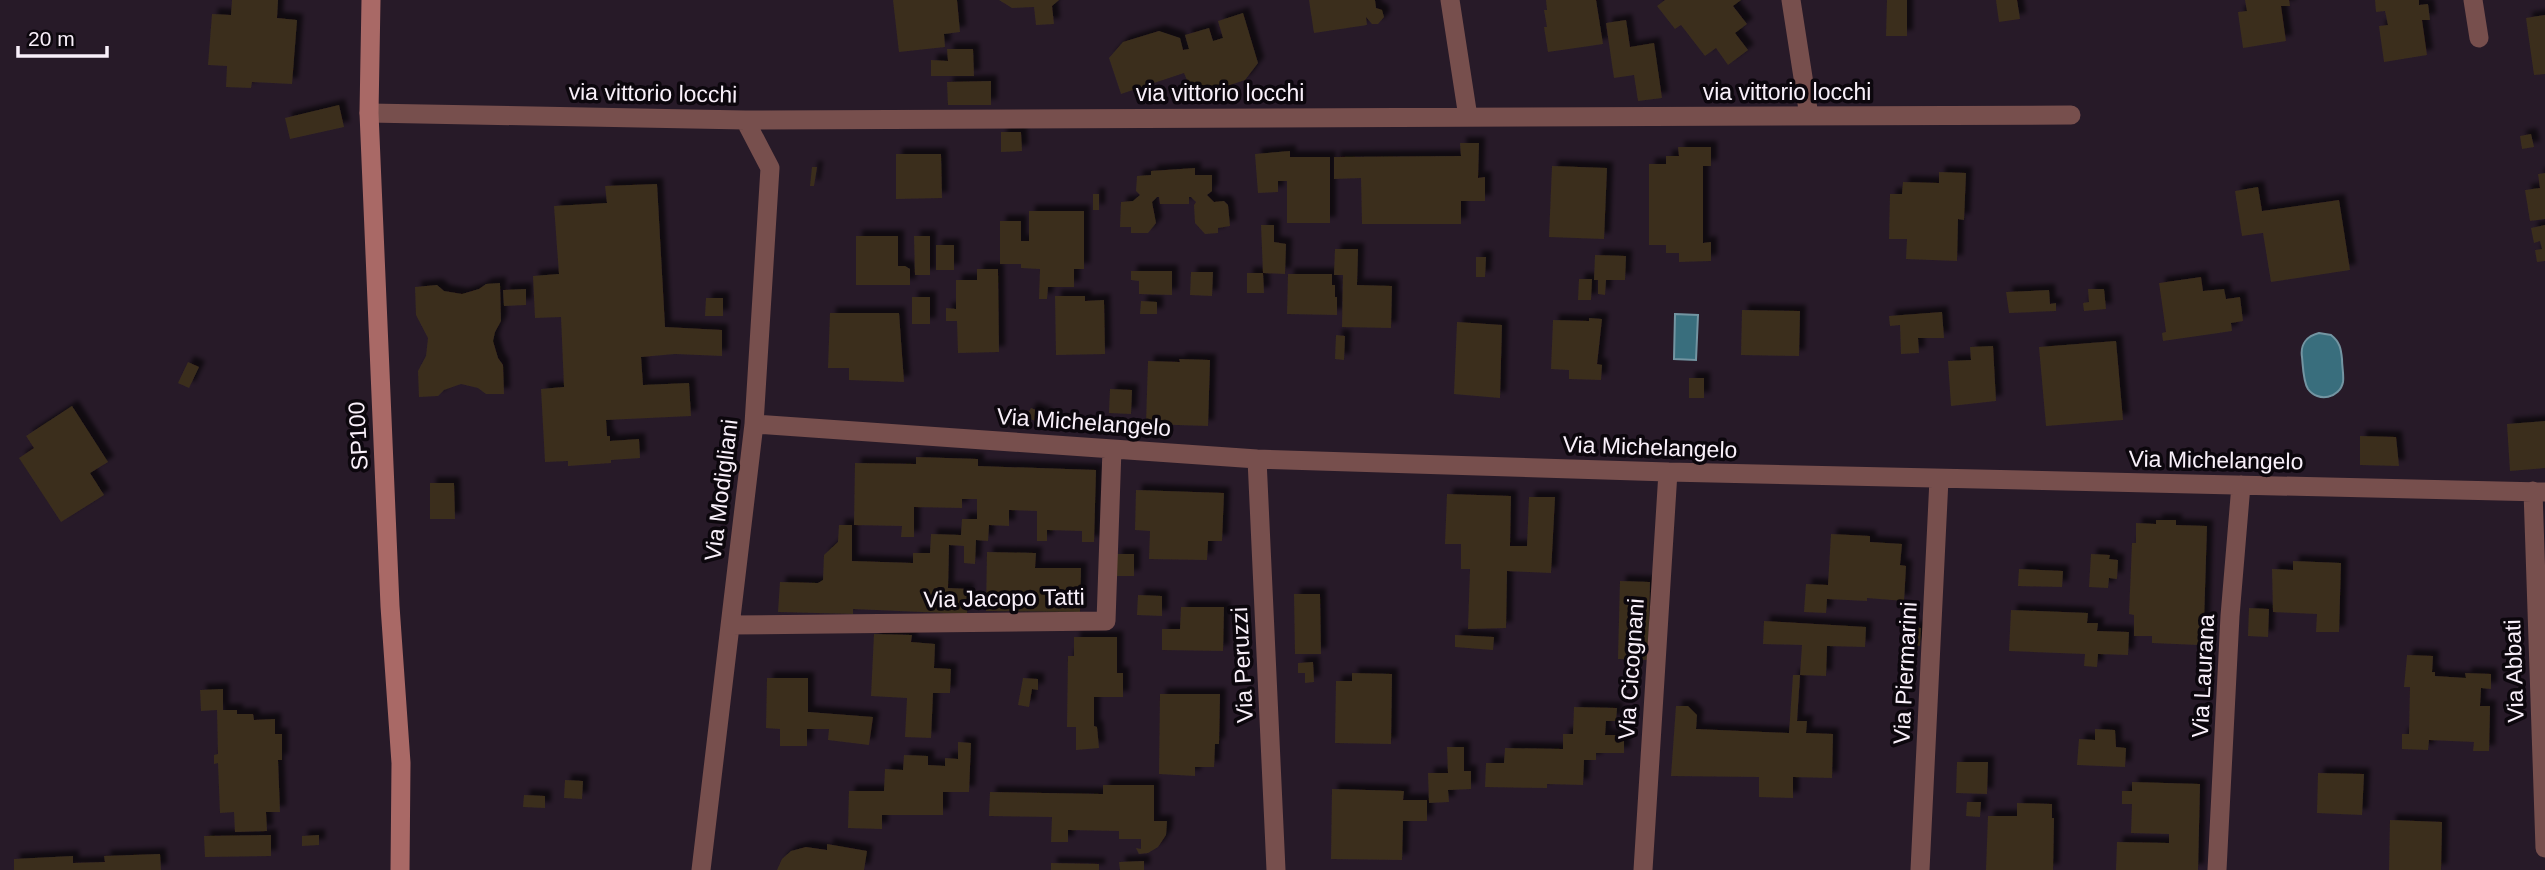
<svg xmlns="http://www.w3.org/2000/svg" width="2545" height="870" font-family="Helvetica,sans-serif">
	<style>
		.water { fill: #396e7d; stroke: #7395a2; stroke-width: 2 }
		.building { fill: #3b2e1e; filter: url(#shadow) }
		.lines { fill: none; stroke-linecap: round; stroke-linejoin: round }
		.minor { stroke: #774f4d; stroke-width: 19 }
		.secondary { stroke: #a96966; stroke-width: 19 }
		.labels { text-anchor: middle; stroke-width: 7; stroke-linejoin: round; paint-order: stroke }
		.street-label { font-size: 23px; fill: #f9f0fa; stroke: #0c070d }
	</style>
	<defs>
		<filter id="shadow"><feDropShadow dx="6" dy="-6" stdDeviation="2" flood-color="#0009"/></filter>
	</defs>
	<rect width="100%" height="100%" fill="#271a28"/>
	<path class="water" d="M1675 314 1698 315 1696 360 1674 359Z
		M2319 333 2331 335C2340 342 2341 349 2342 359 2342 367 2344 375 2343 382 2340 398 2318 403 2308 389 2303 381 2303 366 2302 357 2300 344 2307 336 2319 333Z"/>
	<path class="building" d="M232 0H278L277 18 297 20 292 84 252 82 251 88 226 87 227 66 208 65 212 14 231 15Z
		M893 0H957L960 32 944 34 945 47 899 52Z
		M999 0H1059L1052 6 1054 24 1036 25 1034 7 1012 8Z
		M1309 0H1375L1376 8 1382 10 1384 17 1378 24H1372L1366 17 1367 25 1314 33Z
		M1546 0H1596L1603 44 1548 52 1544 27H1547L1544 10H1547Z
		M1665 0H1741L1733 6 1747 24 1735 33 1748 50 1728 65 1716 48 1705 56 1681 25 1675 29 1657 6Z
		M1887 0H1907V36H1886Z
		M1996 0H2017L2020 19 1999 22Z
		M2245 0H2289L2290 6H2281L2286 41 2243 48 2238 12 2247 11Z
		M2375 0H2419V5L2428 4 2430 20H2422L2427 55 2384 62 2379 26 2388 25 2385 11 2376 12Z
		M1243 13 1258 63 1245 80 1207 93 1189 85 1184 73 1121 94 1109 58 1123 42 1159 31 1180 38 1183 50 1189 49 1185 35 1209 28 1213 41 1223 38 1218 21Z
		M2545 15V74L2534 75 2526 18Z
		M1626 20 1630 47 1654 43 1662 98 1638 101 1634 75 1614 78 1606 23Z
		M947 49H973L974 76H931V60L948 61Z
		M991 81V105H948L947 82Z
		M339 105 344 127 290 139 285 118Z
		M1001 132H1021L1022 151 1001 152Z
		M2531 134 2534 147 2522 149 2520 136Z
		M1460 143H1479L1478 178 1485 177V201H1461V224H1362L1361 178 1334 179V157L1461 156Z
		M1678 147H1711V166H1703V243L1711 242V261L1679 262V253H1666V245H1649V164H1666V156H1679Z
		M1290 151V157H1330V223H1287V181H1278V192L1258 193 1255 154Z
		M896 154H941L942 198 896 199Z
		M1552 166 1607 168 1604 239 1549 237Z
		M812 167H817L814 186H810Z
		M1195 168V175H1212V191L1207 195 1214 202 1224 201 1228 205 1230 226 1218 228V233L1205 234 1195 223 1194 205 1196 202 1191 197H1189V204H1160L1159 197H1157L1152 202 1156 223 1148 233H1131V227H1120L1121 202 1133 201 1140 195 1136 191 1137 176 1151 175V171Z
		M1939 172 1966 173 1964 220 1958 219 1957 261 1906 259 1907 239H1889L1890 194H1902L1903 182 1939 183Z
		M2545 173V219L2530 221 2525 190 2540 188 2538 174Z
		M657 184 665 327 722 330V356L675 354 641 357 643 385 689 383 691 416 606 420 607 436H610V441L639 439 640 458 611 460V463L568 466V461L545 462 541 389 564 387 561 317 535 318 533 276 559 274 554 206 607 203 605 186Z
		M2258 187 2262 211 2339 200 2350 270 2271 282 2263 233 2242 236 2235 191Z
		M1093 194H1099V210H1093Z
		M1029 211H1084V269H1074V287H1048L1047 299H1039L1040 269 1021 268V264H1000V221H1021V241H1029Z
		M1261 225H1274V242L1286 244 1285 274 1263 273 1264 293H1247V273H1263Z
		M2545 225V261L2537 262 2535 250 2542 249 2540 241 2534 243 2531 228Z
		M856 236H898V266H905L910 269V285H856Z
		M914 236H930V275H915Z
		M936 245H954V270H936Z
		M1335 249H1358L1357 285 1392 286 1391 328 1342 327 1343 275H1334Z
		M1595 255 1626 256 1625 280H1606L1605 295 1598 294V280H1594Z
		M1476 257H1486L1485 277H1476Z
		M977 269H998L999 352 958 353 957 321H946V308L956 309V280H977Z
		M1131 271H1172V295L1139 294V281L1131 280Z
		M1191 272H1213L1212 296 1190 295Z
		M1288 274H1332V285H1335V297H1337V315L1287 314Z
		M2201 277 2203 291 2224 289 2226 299 2240 297 2243 321 2231 323 2232 331 2163 341 2162 333 2166 332 2159 283Z
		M1579 279H1592L1591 300H1578Z
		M500 283 501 321 495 332 493 341 498 358 503 365 504 394H486L478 388 461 384 444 390 438 396 419 397 418 371 426 356 428 338 416 315 415 287 437 285 444 291 462 294 479 289 486 284Z
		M526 289V305L504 306 503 290Z
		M2088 289H2104L2106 309 2084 311 2083 303 2089 302Z
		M2049 290 2050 304 2056 303V311L2009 313 2006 292Z
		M1055 296H1085V301L1104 300 1105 354 1056 355Z
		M912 297H930V324H912Z
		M706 298H723V316H705Z
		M1141 301 1157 302V314H1140Z
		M1742 310 1800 311 1799 356 1741 355Z
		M1942 312 1944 338H1918L1919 353 1901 354 1900 325 1890 326 1889 316Z
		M830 313H899L904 382 849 380V368H828Z
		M1589 318 1602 319 1597 364 1602 365 1601 380 1569 379V370L1551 369 1553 320 1589 321Z
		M1457 322 1502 325 1500 398 1454 394Z
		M1336 335 1345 336 1344 360 1335 359Z
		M2116 341 2123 420 2046 426 2039 347Z
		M1993 346 1996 401 1951 406 1948 361 1971 360 1970 347Z
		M1179 359 1210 360 1208 426 1146 424 1148 361 1180 362Z
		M188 362 199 367 189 388 178 383Z
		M1689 378H1704V398H1689Z
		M1110 389 1132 390 1131 414 1109 413Z
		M72 406 108 462 90 473 104 495 61 522 19 458 34 448 26 436Z
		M1031 408 1046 414 1042 424 1026 417Z
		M2545 421V468L2510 471 2507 424Z
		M2360 436 2396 437 2399 466 2360 465Z
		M916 457 978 459V466L1096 470 1094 542H1082V531L1047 530V541H1037V511L1009 510V526L989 525 988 541 976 540 975 564 964 563V546L949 545 948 588 968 589 967 614 853 609V614L778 612 780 582 818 583 823 580 824 555 838 542 839 525H852V561L913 563V553H930L931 534 961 535 962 519H977V499H962V508L914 507V537H901L902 526 854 525 855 463 916 464Z
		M430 483H454L455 519H430Z
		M1136 490 1224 493 1222 541H1208L1207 560 1149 559 1150 531 1135 530Z
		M1447 494 1511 496 1510 546H1527L1529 497H1555L1551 573 1507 571 1506 628 1468 629 1470 569H1461V544H1445Z
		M2156 520H2176V525L2207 526 2204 621H2200L2199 645 2152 643V636H2134V615L2129 614 2132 543H2136V523L2156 524Z
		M1831 534 1870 536V542L1902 544 1900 565 1906 566 1904 601 1867 598V601L1827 599 1826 613 1804 612 1806 584 1828 585Z
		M987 552 1036 553 1035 568H1081L1080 612 986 611Z
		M1116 554H1134V576H1116Z
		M2091 554 2110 555 2109 559 2118 560 2117 579 2109 578 2108 588 2089 587Z
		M2293 561 2341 563 2339 632H2316L2317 614 2273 612 2272 569 2293 570Z
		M2019 569 2063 571 2062 587 2018 586Z
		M1620 581 1650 582 1648 660 1618 659Z
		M1294 594H1320L1321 654H1295Z
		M1138 595 1162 596V616L1137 615Z
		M1181 607H1224L1223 651 1162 650V629H1180Z
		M2249 608 2269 609 2268 637 2248 636Z
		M2011 610 2088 613 2087 623H2098L2097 631 2129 632 2128 655 2098 654 2097 667 2084 666 2085 654 2009 651Z
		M1764 621 1866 627 1865 647 1827 646 1826 676 1800 675 1802 645 1763 644Z
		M1911 627 1921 628 1920 646 1910 645Z
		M874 634 912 635 911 642 935 644 934 668 951 669 950 693H933L931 738 905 737 907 698 871 696Z
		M1455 635 1494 637 1493 650 1455 647Z
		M1074 637H1117V673H1123V697H1094V726L1097 727 1099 748 1076 750V727H1067L1068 656H1074Z
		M2407 655 2433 656 2432 672H2435V676L2466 678 2465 673 2491 674V689L2481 688 2480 706H2490L2489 751H2473L2474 742 2429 740 2428 750 2402 749V734H2409L2410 687H2404Z
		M1313 662 1314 682 1305 683V673H1298V663Z
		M1352 673 1392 674 1391 744 1335 743 1336 681H1352Z
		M1793 675H1800L1797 721H1807L1806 733 1833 734 1832 778 1793 777V798L1759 797V777L1671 776 1676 706H1688L1697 715 1696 729 1789 733Z
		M767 678H808V712L873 717 869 745 828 740 829 729H807V746H780V729L766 728Z
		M1023 678 1038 679V690L1032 689 1029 707 1018 705Z
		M223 689V710H237V714H253L254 720 275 719V734H282V760H278L280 812H266L267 831 235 832 234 812 220 813 218 763 214 764V755L218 754 217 710 201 711 200 690Z
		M1160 694H1220L1219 744H1215L1214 767H1195V776L1159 774Z
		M1574 707 1617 708 1616 721H1606L1605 735H1624V753H1596V760H1584L1583 785 1547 784V788L1485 787 1486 763H1504L1505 748 1563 749V734H1573Z
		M2095 729 2115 730 2116 747 2126 748 2125 767 2077 765 2079 739 2095 740Z
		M958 742 971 743 969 792H943V815H882V829L848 828 849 791H884L885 769 903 770 904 755 928 756V765L945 766V758L958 759Z
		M1447 747H1464V771H1471V789L1448 790 1449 802 1429 803 1428 773H1448Z
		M1957 762H1988L1987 794 1956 793Z
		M2318 773 2364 774 2362 815 2317 813Z
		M565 780 583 781 582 799 564 798Z
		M2132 782 2200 784 2198 870H2116L2117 842 2169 843V834L2131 833 2132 804H2122V791H2132Z
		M1103 785H1154V821H1167L1166 835 1158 847 1148 853 1139 854 1136 848 1141 849V839H1119V831L1068 830V842H1051L1052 817 989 816 990 792 1103 794Z
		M1332 789 1404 791 1403 800H1427V821H1403L1402 860 1331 859Z
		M524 795 545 796V808L523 807Z
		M1967 802H1981L1980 817 1966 816Z
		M2017 803 2052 804V818H2054L2053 870H1986L1988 816H2017Z
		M2390 820 2442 822 2441 870H2389Z
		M271 835V856L205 857 204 836Z
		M319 835V845L302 846V836Z
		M827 844 867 851 864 870H777L782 859 791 851 806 847 827 850Z
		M160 854 161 870H14V859L73 856V863L105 862 104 856Z
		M1144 861V870H1120L1119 862Z
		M1051 863 1099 864V870H1051Z"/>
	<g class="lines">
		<path class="minor" d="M1450 0 1468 117
			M1791 0 1809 116
			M2473 0 2479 38
			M369 113 745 120 2071 115
			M754 424 1257 459 1668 472 2545 492
			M1257 459 1276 870
			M2533 491 2545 848
			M730 625 1106 621 1112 449
			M701 870 754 424 770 168 745 120
			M1643 870 1668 472
			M1920 870 1939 479
			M2217 870 2230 616 2241 485"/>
		<path class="secondary" d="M371 0 369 113 390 606 401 763 400 870"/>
	</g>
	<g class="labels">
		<g class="street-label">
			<text x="1787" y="100">via vittorio locchi</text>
			<text transform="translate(653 93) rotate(1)" y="8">via vittorio locchi</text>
			<text x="1220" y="101">via vittorio locchi</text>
			<text transform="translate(1084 422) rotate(4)" y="8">Via Michelangelo</text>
			<text transform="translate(358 436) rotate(-93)" y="8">SP100</text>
			<text transform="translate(1650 447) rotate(2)" y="8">Via Michelangelo</text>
			<text transform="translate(2216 460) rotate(1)" y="8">Via Michelangelo</text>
			<text transform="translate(721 490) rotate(-83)" y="8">Via Modigliani</text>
			<text transform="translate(1004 598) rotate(-1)" y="8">Via Jacopo Tatti</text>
			<text transform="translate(1242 665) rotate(-93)" y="8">Via Peruzzi</text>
			<text transform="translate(1631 669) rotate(-86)" y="8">Via Cicognani</text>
			<text transform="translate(2514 671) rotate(-92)" y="8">Via Abbati</text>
			<text transform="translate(1905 673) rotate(-87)" y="8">Via Piermarini</text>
			<text transform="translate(2203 676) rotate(-87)" y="8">Via Laurana</text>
		</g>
	</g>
	<path d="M18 46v10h89v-10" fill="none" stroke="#f9f0fa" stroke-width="3.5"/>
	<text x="28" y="46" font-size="21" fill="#f9f0fa" stroke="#0c070d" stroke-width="5" paint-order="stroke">20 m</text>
</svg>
